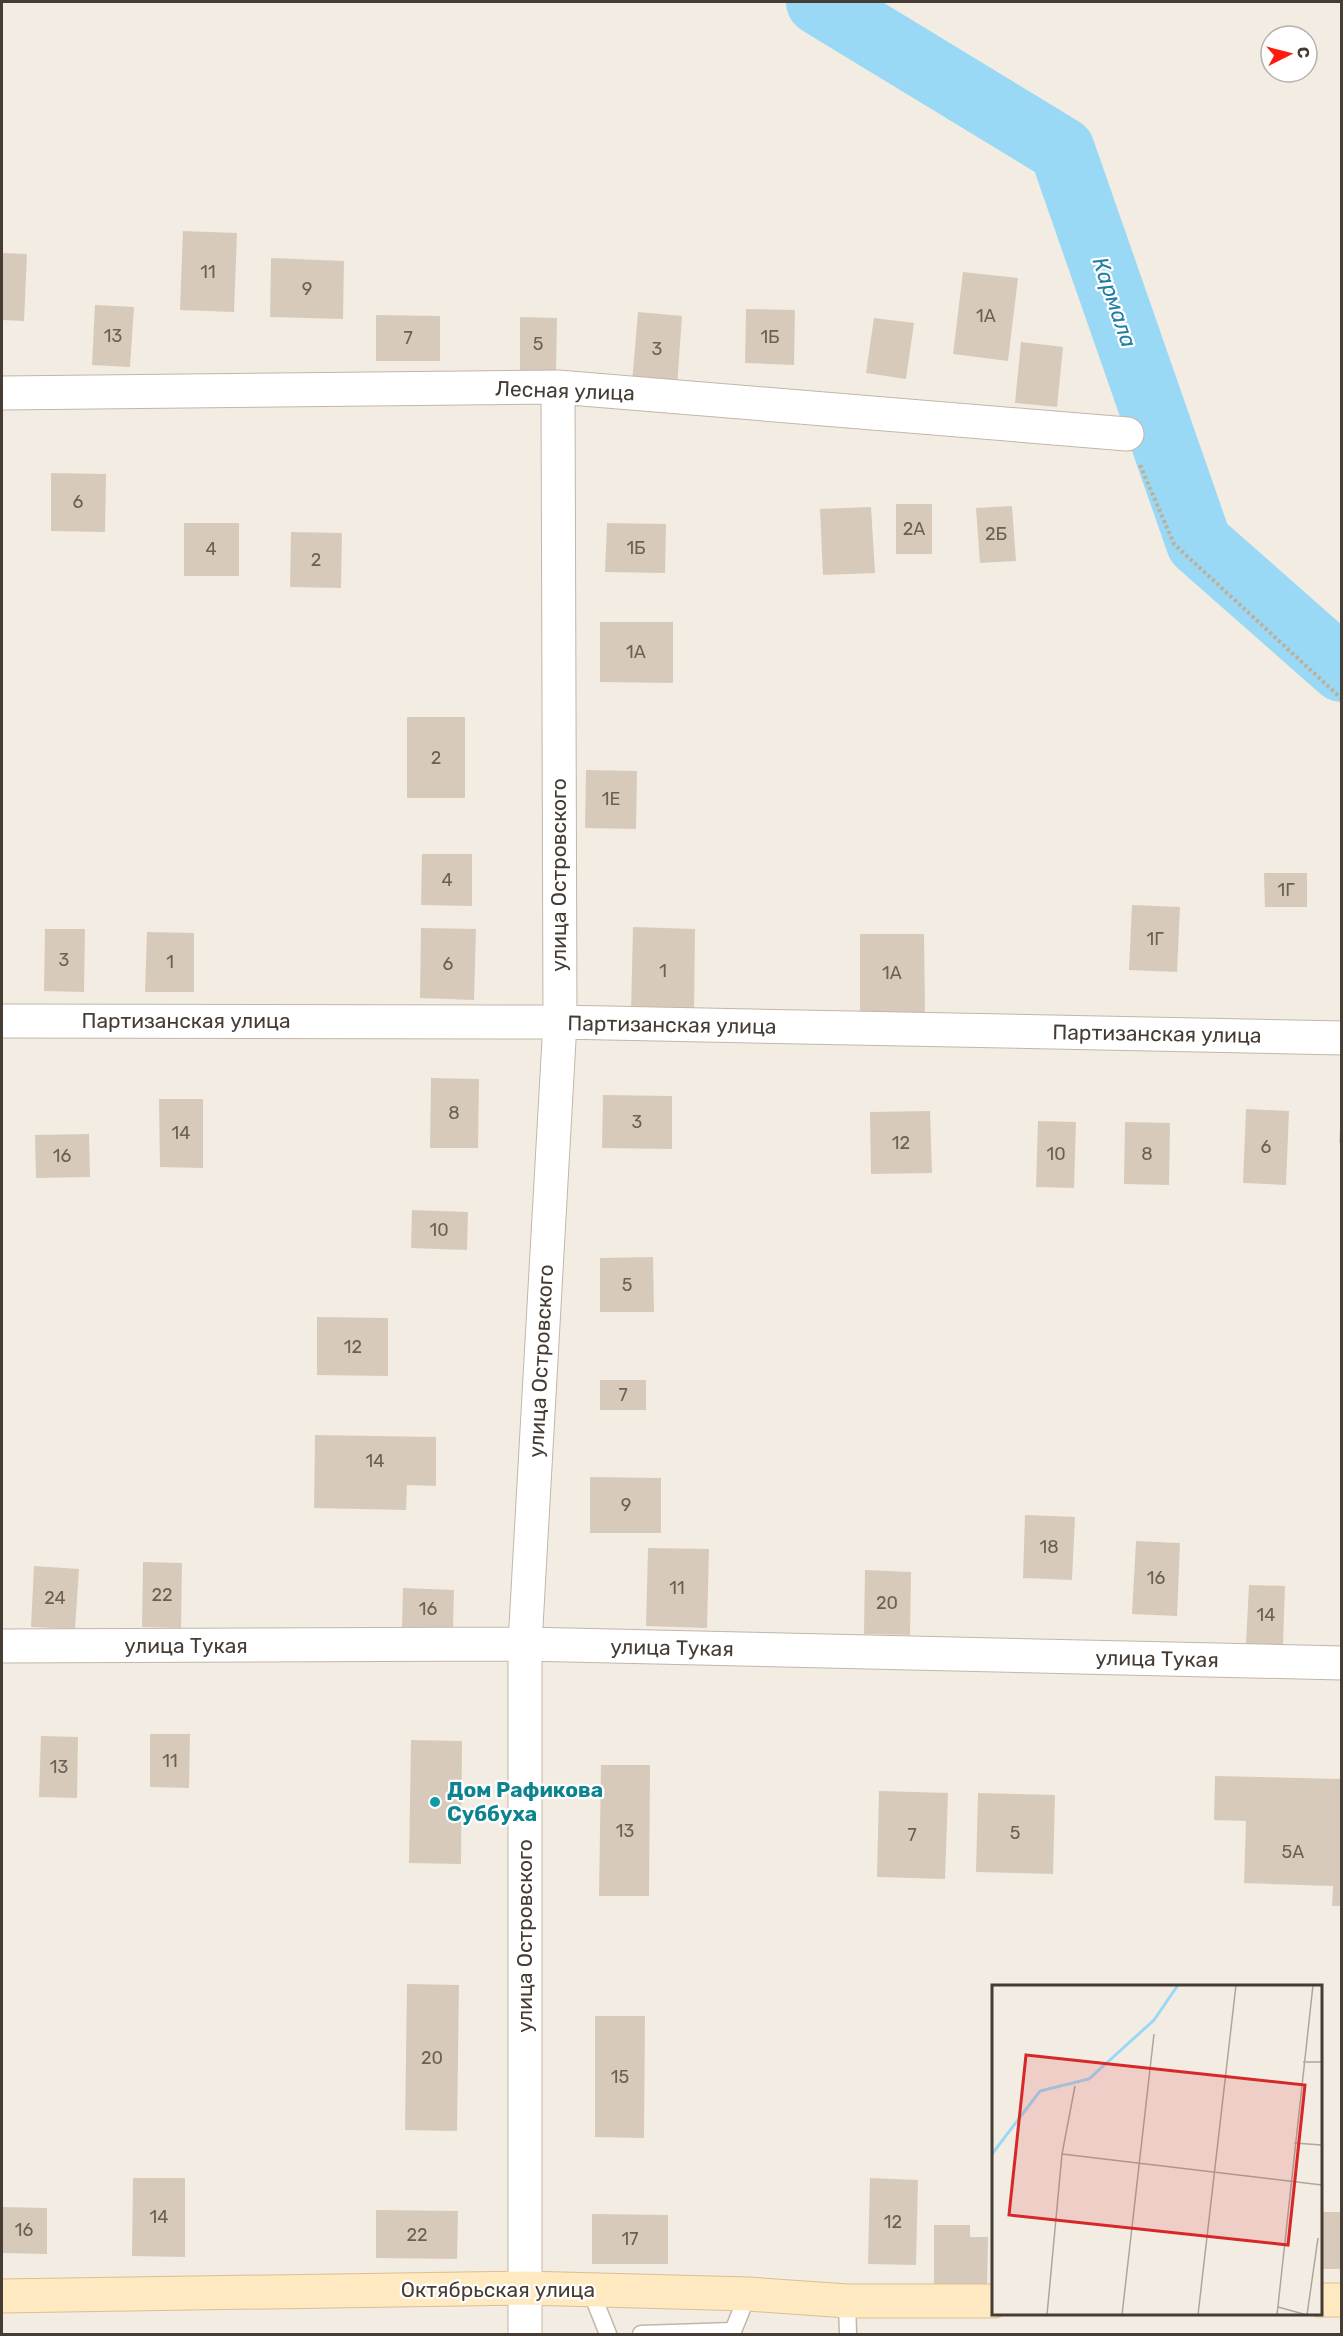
<svg xmlns="http://www.w3.org/2000/svg" width="1343" height="2336" font-family="Rubik,sans-serif">
	<style>
		.lines { fill: none; stroke-linecap: round; stroke-linejoin: round }
		.river { stroke: #9ad9f5; stroke-width: 66 }
		.building { fill: #d8cabb }
		.service-casing { stroke: #c2b6a8; stroke-width: 19 }
		.minor-casing { stroke: #c2b6a8; stroke-width: 35 }
		.secondary-casing { stroke: #dabf91; stroke-width: 35 }
		.path { stroke: #c2ad95; stroke-width: 4; stroke-dasharray: 3 3; stroke-linecap: butt }
		.service { stroke: #fff; stroke-width: 16 }
		.minor { stroke: #fff; stroke-width: 33 }
		.secondary { stroke: #ffe9c1; stroke-width: 33 }
		.culture-dot { fill: #0f9aa8; stroke: #fff; stroke-width: 2 }
		.labels { text-anchor: middle; stroke-width: 4.5; stroke-linejoin: round; paint-order: stroke }
		.number-label { font-size: 18px; fill: #6a6055 }
		.street-label { font-size: 21px; fill: #453c33; stroke: #fff }
		.culture-label { font-size: 21px; font-weight: bold; fill: #0d838f; stroke: #fff; text-anchor: start }
		.water-label { font-size: 22px; font-style: italic; fill: #237da7; stroke: #fff }
		.inset-river { fill: none; stroke: #9ad9f5; stroke-width: 3 }
		.inset-road { fill: none; stroke: #ada69d; stroke-width: 1.5 }
		.view { fill: #d62828; fill-opacity: 0.15; stroke: #d62828; stroke-width: 3 }
		.inset-edge { fill: none; stroke: #453c33; stroke-width: 3 }
	</style>
	<rect width="100%" height="100%" fill="#f3ece3"/>
	<g class="lines">
		<path class="river" d="M819 2 1062 150 1199 543 1342 669"/>
	</g>
	<path class="building" d="M183 231 237 233 234 312 180 310Z
		M2 253 27 254 24 321 2 320Z
		M271 258 344 261 343 319 270 317Z
		M963 272 1018 278 1008 361 953 354Z
		M95 305 134 307 130 367 92 365Z
		M746 309 795 310 794 365 745 363Z
		M638 312 682 316 677 387 632 383Z
		M376 315 440 316V361H376Z
		M520 317 557 318 556 371H520Z
		M874 318 914 323 906 379 866 373Z
		M1021 342 1063 347 1057 407 1015 403Z
		M51 473 106 474 105 532 51 531Z
		M896 504H932V554H896Z
		M1012 506 1016 561 980 563 976 508Z
		M871 507 875 573 823 575 820 509Z
		M184 523H239V576H184Z
		M607 523 666 524 665 573 605 572Z
		M291 532 342 533 341 588 290 587Z
		M600 622H673V683L600 682Z
		M407 717H465V798H407Z
		M586 770 637 771 636 829 585 828Z
		M422 854H472V906L421 905Z
		M1264 873H1307V907H1265Z
		M1132 905 1180 907 1177 972 1129 970Z
		M633 927 695 929 694 1014 631 1013Z
		M421 928 476 929 474 1000 420 998Z
		M45 929H85L84 992 44 991Z
		M147 932 194 933V992H145Z
		M860 934H924L925 1013H860Z
		M431 1078 479 1079 478 1148H430Z
		M603 1095 672 1096V1149L602 1148Z
		M159 1099H203V1168L160 1167Z
		M1246 1109 1289 1111 1286 1185 1243 1183Z
		M930 1111 932 1173 871 1174 870 1112Z
		M1038 1121 1076 1122 1074 1188 1036 1187Z
		M1125 1122 1170 1123 1169 1185 1124 1184Z
		M1340 1128H1342V1143H1339Z
		M89 1134 90 1177 36 1178 35 1135Z
		M412 1210 468 1212 467 1250 411 1248Z
		M653 1257 654 1312H600V1258Z
		M317 1317 388 1318V1376L317 1375Z
		M600 1380H646V1410H600Z
		M315 1435 436 1437V1486L407 1485 406 1510 314 1508Z
		M590 1477 661 1478V1533H590Z
		M1025 1515 1075 1517 1072 1580 1023 1578Z
		M1136 1541 1180 1543 1177 1616 1132 1614Z
		M648 1548 709 1549 707 1628 646 1626Z
		M143 1562 182 1563 181 1628 142 1627Z
		M34 1566 79 1569 75 1629 31 1627Z
		M865 1570 911 1572 910 1635 864 1634Z
		M1249 1585 1285 1586 1283 1645 1246 1644Z
		M403 1588 454 1590 453 1629 402 1628Z
		M150 1734H190L189 1788 150 1787Z
		M41 1736 78 1737 77 1798 39 1797Z
		M411 1740 462 1741 461 1864 409 1863Z
		M601 1765H650L649 1896H599Z
		M1215 1776 1342 1779V1906H1332L1333 1886 1244 1883 1246 1821 1214 1820Z
		M879 1791 948 1793 945 1879 877 1877Z
		M978 1793 1055 1795 1053 1874 976 1872Z
		M407 1984 459 1985 457 2131 405 2130Z
		M595 2016H645L644 2138 595 2137Z
		M133 2178H185V2257L132 2256Z
		M870 2178 918 2180 916 2265 868 2264Z
		M2 2207 47 2208V2254L2 2253Z
		M376 2210 458 2211 457 2259 376 2258Z
		M1320 2212H1342V2269H1320Z
		M592 2214 668 2215V2264H592Z
		M934 2225H970V2237H988L987 2290 934 2289Z"/>
	<g class="lines">
		<g class="service-casing">
			<path id="service" d="M590 2289 608 2334
				M847 2301 848 2334
				M641 2334 733 2331 748 2294"/>
		</g>
		<g class="minor-casing">
			<path id="minor" d="M2 393 558 387 1127 434
				M2 1021 560 1022 1342 1038
				M2 1646 525 1644 1342 1663
				M525 2334V1644L560 1022 558 387"/>
		</g>
		<g class="secondary-casing">
			<path id="secondary" d="M2 2296 525 2288 748 2294 847 2301H994
				M1320 2300H1342"/>
		</g>
		<path class="path" d="M1140 465 1174 544 1342 699"/>
		<use href="#service" class="service"/>
		<use href="#minor" class="minor"/>
		<use href="#secondary" class="secondary"/>
	</g>
	<circle class="culture-dot" cx="435" cy="1802" r="6"/>
	<g class="labels">
		<g class="number-label">
			<text x="208" y="278">11</text>
			<text x="307" y="295">9</text>
			<text x="986" y="322">1А</text>
			<text x="113" y="342">13</text>
			<text x="770" y="343">1Б</text>
			<text x="408" y="344">7</text>
			<text x="538" y="350">5</text>
			<text x="657" y="355">3</text>
			<text x="78" y="508">6</text>
			<text x="914" y="535">2А</text>
			<text x="996" y="540">2Б</text>
			<text x="636" y="554">1Б</text>
			<text x="211" y="555">4</text>
			<text x="316" y="566">2</text>
			<text x="636" y="658">1А</text>
			<text x="436" y="764">2</text>
			<text x="611" y="805">1Е</text>
			<text x="447" y="886">4</text>
			<text x="1286" y="896">1Г</text>
			<text x="1155" y="945">1Г</text>
			<text x="64" y="966">3</text>
			<text x="170" y="968">1</text>
			<text x="448" y="970">6</text>
			<text x="663" y="977">1</text>
			<text x="892" y="979">1А</text>
			<text x="454" y="1119">8</text>
			<text x="637" y="1128">3</text>
			<text x="181" y="1139">14</text>
			<text x="901" y="1149">12</text>
			<text x="1266" y="1153">6</text>
			<text x="1056" y="1160">10</text>
			<text x="1147" y="1160">8</text>
			<text x="62" y="1162">16</text>
			<text x="439" y="1236">10</text>
			<text x="627" y="1291">5</text>
			<text x="353" y="1353">12</text>
			<text x="623" y="1401">7</text>
			<text x="375" y="1467">14</text>
			<text x="626" y="1511">9</text>
			<text x="1049" y="1553">18</text>
			<text x="1156" y="1584">16</text>
			<text x="677" y="1594">11</text>
			<text x="162" y="1601">22</text>
			<text x="55" y="1604">24</text>
			<text x="887" y="1609">20</text>
			<text x="428" y="1615">16</text>
			<text x="1266" y="1621">14</text>
			<text x="170" y="1767">11</text>
			<text x="59" y="1773">13</text>
			<text x="625" y="1837">13</text>
			<text x="1015" y="1839">5</text>
			<text x="912" y="1841">7</text>
			<text x="1293" y="1858">5А</text>
			<text x="432" y="2064">20</text>
			<text x="620" y="2083">15</text>
			<text x="159" y="2223">14</text>
			<text x="893" y="2228">12</text>
			<text x="24" y="2236">16</text>
			<text x="417" y="2241">22</text>
			<text x="630" y="2245">17</text>
		</g>
		<g class="street-label">
			<text transform="translate(565 391) rotate(2)" y="7">Лесная улица</text>
			<text transform="translate(559 875) rotate(-90)" y="7">улица Островского</text>
			<text x="186" y="1028">Партизанская улица</text>
			<text transform="translate(672 1025) rotate(1)" y="7">Партизанская улица</text>
			<text transform="translate(1157 1034) rotate(1)" y="7">Партизанская улица</text>
			<text transform="translate(541 1361) rotate(-87)" y="7">улица Островского</text>
			<text x="186" y="1653">улица Тукая</text>
			<text transform="translate(672 1648) rotate(1)" y="7">улица Тукая</text>
			<text transform="translate(1157 1659) rotate(1)" y="7">улица Тукая</text>
			<text transform="translate(525 1936) rotate(-90)" y="7">улица Островского</text>
			<text x="498" y="2297">Октябрьская улица</text>
		</g>
		<g class="culture-label">
			<text x="447" y="1797">Дом Рафикова<tspan x="447" dy="24">Суббуха</tspan></text>
		</g>
		<g class="water-label">
			<text transform="translate(1115 302) rotate(71)" y="8">Кармала</text>
		</g>
	</g>
	<g transform="translate(992 1985)">
		<rect width="330" height="330" fill="#f3ece3"/>
		<path class="inset-river" d="M0 169 48 106 97 94 162 35 186 0"/>
		<path class="inset-road" d="M311 77H330M302 158 330 160M70 169 330 200M286 322 315 330 326 253M55 330 70 169 83 101M130 330 162 49M206 330 244 0M285 330 321 0"/>
		<path class="view" d="M34 70 313 100 296 260 17 230Z"/>
		<rect width="330" height="330" class="inset-edge"/>
	</g>
	<rect width="1343" height="2336" fill="none" stroke="#453c33" stroke-width="6"/>
	<g transform="translate(1289 54) rotate(84)"><circle r="28" fill="#ffffff" stroke="#b5b1ad" stroke-width="1.5"/>
	<path d="M0-4.5L10 22L0 15L-10 22Z" fill="#ff190e"/>
	<text y="-9" font-size="16" font-weight="bold" text-anchor="middle" fill="#453c33">С</text>
	</g>
</svg>
